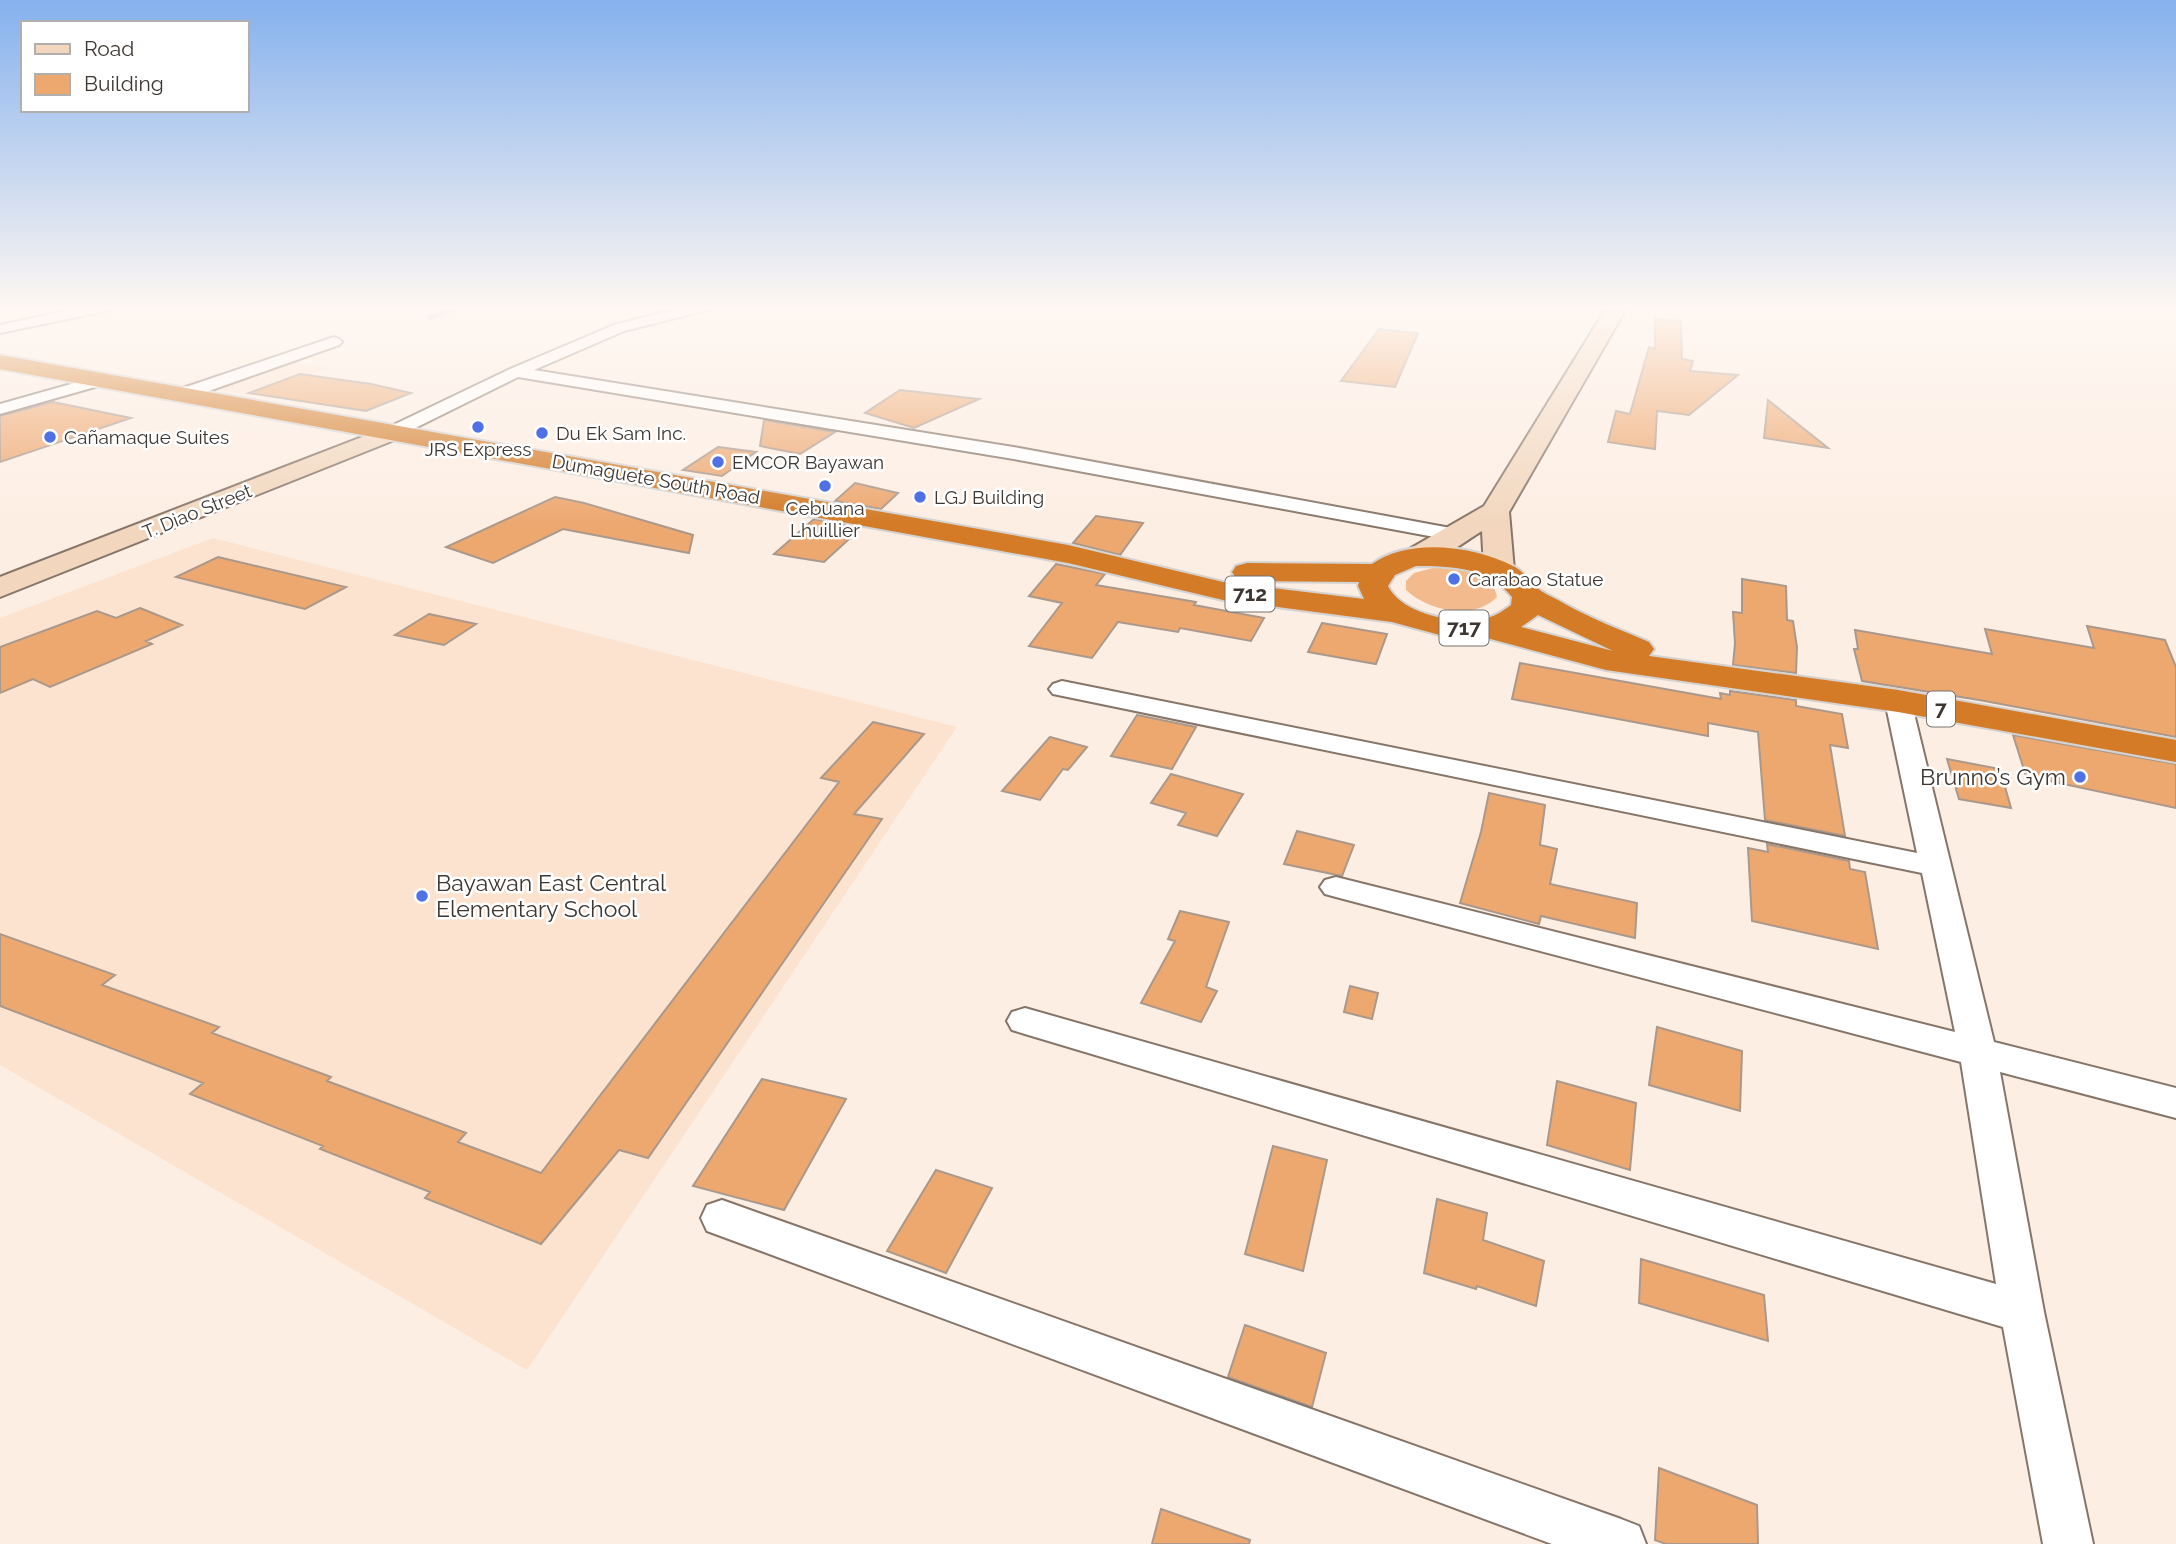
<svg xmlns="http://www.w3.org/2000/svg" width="2176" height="1544" font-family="Raleway,sans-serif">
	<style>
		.built { fill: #fce3d0 }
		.green { fill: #f3ba8e }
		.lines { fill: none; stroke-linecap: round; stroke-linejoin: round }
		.stream { stroke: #7889ba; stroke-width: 6 }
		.building { fill: #eda870; stroke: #aa988b; stroke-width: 2 }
		.street-casing { stroke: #867569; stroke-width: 4 }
		.secondary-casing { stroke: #867569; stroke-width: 4 }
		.highway-casing { stroke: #d4d3d2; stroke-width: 4 }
		.street { fill: #fff; fill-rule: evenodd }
		.secondary { fill: #f2d7be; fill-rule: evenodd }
		.highway { fill: #d37b27; fill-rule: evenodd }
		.poi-dot { fill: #4f71e5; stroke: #fff; stroke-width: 2.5 }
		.labels { text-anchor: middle; stroke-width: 5; stroke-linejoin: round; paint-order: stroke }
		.far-poi-label { font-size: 19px; fill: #3d3631; stroke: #fff; text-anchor: start }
		.far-street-label { font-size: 19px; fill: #3d3631; stroke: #fff }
		.shield { fill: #fff; stroke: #77726f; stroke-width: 2 }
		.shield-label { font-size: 21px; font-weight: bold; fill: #3d3631 }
		.poi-label { font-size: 23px; fill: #3d3631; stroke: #fff; text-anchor: end }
	</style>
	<rect width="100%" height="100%" fill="#fdeee3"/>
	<path class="built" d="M286 361 328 368 254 396 211 388Z
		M213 538 957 727 527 1370 0 1065V618Z"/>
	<path class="green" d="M1437 567C1458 569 1493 571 1497 597 1474 621 1428 611 1406 590V581L1414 573Z"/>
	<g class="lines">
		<path class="stream" d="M430 317 459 307"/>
	</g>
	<path class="building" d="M1655 319 1681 321 1682 359 1693 361 1690 371 1738 375 1689 415 1657 411 1655 449 1608 442 1616 411 1630 414 1649 347 1655 349Z
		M1379 329 1418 333 1395 387 1341 381Z
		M300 374 371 384 411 393 366 411 249 393Z
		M900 390 979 399 914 428 865 413Z
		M1768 400 1828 448 1764 438Z
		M53 402 131 418 0 462V416Z
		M764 420 835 432 800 454 760 446Z
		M718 447 756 452 722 476 683 470Z
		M855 483 898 493 881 509 835 501Z
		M555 497 584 503 693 535 689 553 563 529 493 563 446 547Z
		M1096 516 1143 523 1120 555 1073 543Z
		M814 519 861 528 824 562 774 554Z
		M218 557 346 587 305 609 176 577Z
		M1056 564 1105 574 1096 585 1196 602 1194 605 1264 618 1251 641 1180 628 1178 632 1118 622 1092 658 1029 646 1062 603 1029 596Z
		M1742 579 1786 586 1787 620 1793 621 1797 647 1796 673 1733 665 1735 643 1733 612 1742 613Z
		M140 608 182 625 146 641 152 644 50 687 33 679 0 693V647L97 611 116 618Z
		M429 614 476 624 444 645 395 635Z
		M1322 623 1387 634 1376 664 1308 652Z
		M2087 626 2165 640 2176 667V737L1979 700 1862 681 1854 649H1858L1855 630 1992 654 1985 629 2094 648Z
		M1520 663 1721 699 1720 693 1730 695V691L1796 700V706L1842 714 1848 748 1830 745 1845 836 1765 820 1758 732 1708 723V736L1512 699Z
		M1137 715 1196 727 1172 769 1111 756Z
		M873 722 924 734 854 814 882 819 648 1158 619 1150 541 1244 425 1198 430 1192 320 1149 323 1146 190 1094 203 1083 0 1006V934L115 975 102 985 219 1027 212 1033 331 1077 327 1081 466 1133 458 1142 541 1173 839 782 821 778Z
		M2013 735 2176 764V808L2026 776Z
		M1050 737 1087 747 1068 770 1063 769 1040 800 1002 791Z
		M1947 759 2000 769 2011 808 1959 799Z
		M1171 774 1243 794 1217 836 1178 825 1186 813 1151 803Z
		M1489 793 1545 805 1540 845 1557 849 1550 884 1637 903 1635 938 1541 916 1539 924 1460 903 1481 832Z
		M1297 831 1354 845 1342 876 1284 864Z
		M1767 844 1849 861 1850 869 1865 872 1878 949 1752 921 1748 848 1768 852Z
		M1180 911 1229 922 1206 987 1217 991 1201 1022 1141 1003 1175 941 1168 939Z
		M1350 986 1378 993 1372 1019 1344 1012Z
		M1657 1027 1742 1051 1740 1111 1649 1085Z
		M762 1079 846 1099 784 1210 693 1186Z
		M1557 1081 1636 1103 1630 1170 1547 1145Z
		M1273 1146 1327 1160 1303 1271 1245 1254Z
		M936 1170 992 1188 946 1273 887 1251Z
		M1437 1199 1487 1213 1483 1240 1544 1261 1536 1306 1477 1286 1476 1289 1424 1273Z
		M1641 1259 1764 1295 1768 1341 1639 1303Z
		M1245 1325 1326 1353 1312 1407 1228 1377Z
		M1659 1468 1757 1505 1758 1544H1666L1655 1540Z
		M1161 1509 1250 1540 1249 1544H1152Z"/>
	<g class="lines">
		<g class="street-casing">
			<path id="street" d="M84 307H113L106 311 0 333V325Z
				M684 307H709L707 310 624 331 534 370 1019 448 1456 529 1463 531 1466 535 1463 539 1456 541 1019 460 518 377 399 436 393 437 384 432 387 428 510 369 614 325Z
				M334 337 339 339 342 342 339 345 189 398 183 399 175 394 177 390Z
				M103 375 111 380 109 383 0 414V404Z
				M1062 681 1917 853 1885 701 1889 696 1898 693 1907 696 1911 701 1994 1042 2176 1088V1118L2000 1072 2044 1312 2093 1544H2043L2003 1327 1025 1034 1012 1030 1007 1021 1012 1012 1025 1008 1996 1284 1961 1062 1336 897 1325 894 1320 887 1325 880 1336 877 1955 1032 1922 873 1053 694 1049 689 1053 684Z
				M722 1200 1621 1519 1639 1526 1646 1544H1552L707 1231 701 1218 707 1205Z"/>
		</g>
		<g class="secondary-casing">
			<path id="secondary" d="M1607 307H1627L1509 512 1514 570 1510 576 1499 579 1488 576 1484 570 1482 531C1460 544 1431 570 1406 563L1401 557 1406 551 1484 506Z
				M393 425 402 427 405 432 402 437 0 597V577Z"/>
		</g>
		<g class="highway-casing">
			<path id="highway" d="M0 355 1068 545 1223 582 1364 599 1358 586 1359 582 1247 581 1236 578 1232 572 1236 566 1247 563 1372 564C1409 537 1475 546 1513 566 1525 572 1531 583 1541 591 1549 596 1557 599 1565 604 1592 619 1621 630 1649 642L1654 649 1649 656 1898 690 2176 740V762L1898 712 1606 670 1487 638 1447 637 1392 622 1223 600 1068 563 0 369ZM1416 566C1452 566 1488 567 1512 597L1511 605C1504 610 1496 616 1487 618 1458 625 1402 615 1388 586L1395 575ZM1538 615 1613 651 1521 627Z"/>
		</g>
		<use href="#street" class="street"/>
		<use href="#secondary" class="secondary"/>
		<use href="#highway" class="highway"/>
	</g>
	<linearGradient id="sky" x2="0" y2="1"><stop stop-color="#85b1ed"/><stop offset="0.59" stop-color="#fef7f2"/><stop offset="1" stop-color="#fef7f2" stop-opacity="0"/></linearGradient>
	<rect width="2176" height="523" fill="url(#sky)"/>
	<g class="poi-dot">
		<circle cx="478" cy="427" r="7"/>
		<circle cx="542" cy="433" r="7"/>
		<circle cx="50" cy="437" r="7"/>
		<circle cx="718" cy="462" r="7"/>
		<circle cx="825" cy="486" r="7"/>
		<circle cx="920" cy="497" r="7"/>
		<circle cx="1454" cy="579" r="7"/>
		<circle cx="2080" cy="777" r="7"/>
		<circle cx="422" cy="896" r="7"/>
	</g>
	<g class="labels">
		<g class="far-poi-label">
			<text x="556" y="440">Du Ek Sam Inc.</text>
			<text x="64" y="444">Cañamaque Suites</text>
			<text x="478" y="456" text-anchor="middle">JRS Express</text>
			<text x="732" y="469">EMCOR Bayawan</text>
			<text x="934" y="504">LGJ Building</text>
			<text x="825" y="515" text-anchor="middle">Cebuana<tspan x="825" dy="22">Lhuillier</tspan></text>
			<text x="1468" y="586">Carabao Statue</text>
		</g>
		<g class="far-street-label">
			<text transform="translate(656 479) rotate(10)" y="7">Dumaguete South Road</text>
			<text transform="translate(197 511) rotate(-22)" y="7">T. Diao Street</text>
		</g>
		<g class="shield">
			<rect x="1225.5" y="576.5" width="49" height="35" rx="5"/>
			<rect x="1439.5" y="610.5" width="49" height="35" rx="5"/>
			<rect x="1927" y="691.5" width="28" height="35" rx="5"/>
		</g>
		<g class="shield-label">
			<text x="1250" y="601">712</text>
			<text x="1464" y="635">717</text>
			<text x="1941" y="716">7</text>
		</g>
		<g class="poi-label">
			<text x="2066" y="785">Brunno’s Gym</text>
			<text x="436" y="891" text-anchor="start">Bayawan East Central<tspan x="436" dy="26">Elementary School</tspan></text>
		</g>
	</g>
	<rect x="21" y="21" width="228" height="91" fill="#ffffff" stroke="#b1afad" stroke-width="2"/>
	<rect x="35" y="44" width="35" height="10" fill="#f2d7be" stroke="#b1afad" stroke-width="2"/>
	<text x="84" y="56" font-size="21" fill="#3d3631">Road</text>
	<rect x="35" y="74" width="35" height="21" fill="#eda870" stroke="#b1afad" stroke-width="2"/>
	<text x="84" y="91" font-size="21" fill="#3d3631">Building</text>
</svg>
